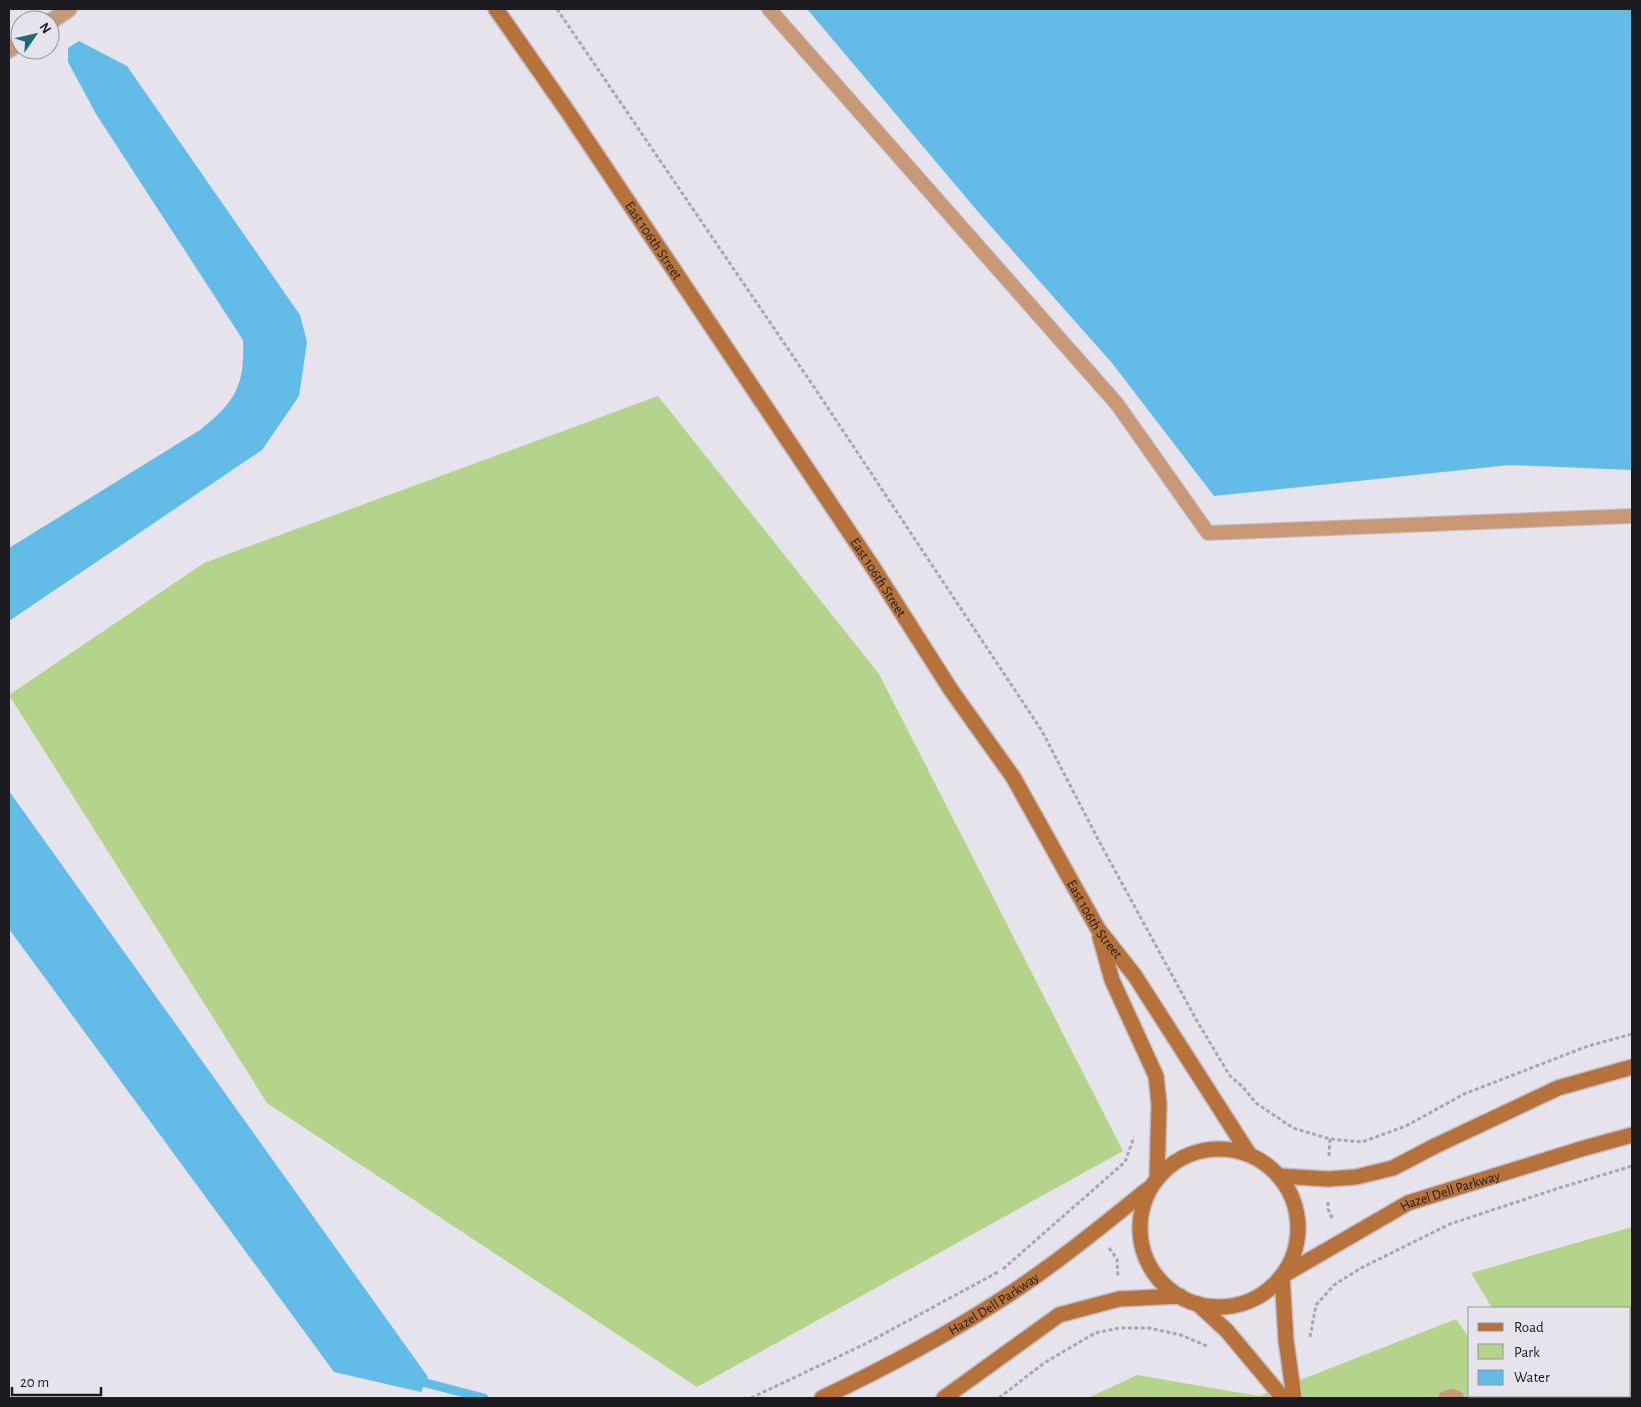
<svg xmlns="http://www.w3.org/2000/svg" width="1641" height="1407" font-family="'Alegreya Sans',sans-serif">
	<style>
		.green { fill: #b5d48b }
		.water { fill: #63bbe7 }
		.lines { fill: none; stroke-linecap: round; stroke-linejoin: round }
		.stream { stroke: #63bbe7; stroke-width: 9 }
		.lane-casing { stroke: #c2bfc7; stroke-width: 16 }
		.street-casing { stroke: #c2bfc7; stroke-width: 18 }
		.secondary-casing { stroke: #c2bfc7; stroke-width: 18 }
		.path { stroke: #a9a7ae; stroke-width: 3; stroke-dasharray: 4 2.5; stroke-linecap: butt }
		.lane { stroke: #c99876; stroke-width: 14 }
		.street { stroke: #c99876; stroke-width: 15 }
		.secondary { stroke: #b7713b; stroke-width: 15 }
		.labels { text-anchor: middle; stroke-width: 5; stroke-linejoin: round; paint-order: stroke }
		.street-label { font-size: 14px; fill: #1c1b1f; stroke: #e6e3ec }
	</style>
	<rect width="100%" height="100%" fill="#e6e3ec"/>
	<path class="green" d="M658 396 879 674 1123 1151 697 1387 267 1103 9 695 204 563Z
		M1632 1227V1398H1547L1545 1396H1630V1308H1492L1471 1273Z
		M1456 1319 1470 1339V1396H1507L1509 1398H1088L1137 1375 1259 1396Z"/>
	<path class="water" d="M807 9H1632V470L1510 465 1214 496 1112 363 980 214Z
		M79 41 127 66 300 315 307 342 299 396 262 450 9 621V548L200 430C235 402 245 386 243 340L96 114 68 62V48Z
		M9 791 428 1377 421 1392 334 1372 9 929Z"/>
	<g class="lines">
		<path class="stream" d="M416 1377 426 1383 484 1398"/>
		<g class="lane-casing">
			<path id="lane" d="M769 9 1117 404 1208 533 1632 516
				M1445 1398 1452 1396 1457 1398"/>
		</g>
		<g class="street-casing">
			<path id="street" d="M50 22 69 9
				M9 50 20 42"/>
		</g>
		<g class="secondary-casing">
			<g id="secondary">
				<path id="s1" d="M496 9 568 112 872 566 951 690 1013 777 1098 929 1135 976 1249 1154"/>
				<path d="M1100 937 1112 980 1156 1076 1159 1104 1157 1177"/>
				<circle cx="1219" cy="1228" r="79"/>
				<path d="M1279 1176 1328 1179 1356 1177 1393 1168 1435 1146 1558 1088 1632 1067"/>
				<path d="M1198 1304 1227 1331 1283 1398"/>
				<path id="s2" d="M822 1398C883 1369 945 1336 1002 1299 1053 1266 1101 1227 1148 1189"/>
				<path d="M944 1398 1059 1315 1119 1299 1180 1296"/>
				<path id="s3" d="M1294 1398 1286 1340 1282 1276 1408 1203 1581 1149 1632 1135"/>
			</g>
		</g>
		<path class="path" d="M557 9 818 393 1042 731 1100 843 1197 1021 1230 1076 1242 1086 1256 1103 1293 1128 1330 1139 1362 1142 1406 1126 1464 1094 1588 1046 1632 1034
			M1329 1156 1330 1139
			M1328 1202V1209L1333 1220
			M1109 1248 1117 1259 1118 1277
			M1003 1269 1125 1162 1134 1137
			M1310 1337 1316 1305 1334 1285 1361 1268 1450 1224 1559 1188 1632 1166
			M751 1398 865 1344 998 1272
			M999 1398 1044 1363 1095 1333 1119 1328H1149L1181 1335 1209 1347"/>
		<use href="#lane" class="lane"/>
		<use href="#street" class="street"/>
		<use href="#secondary" class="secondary"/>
	</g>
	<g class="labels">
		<g class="street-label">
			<text dy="5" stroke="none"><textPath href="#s1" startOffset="280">East 106th Street</textPath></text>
			<text dy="5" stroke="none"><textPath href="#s1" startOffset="685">East 106th Street</textPath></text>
			<text dy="5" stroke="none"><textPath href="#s1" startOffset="1090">East 106th Street</textPath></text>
			<text dy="5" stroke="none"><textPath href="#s3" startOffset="312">Hazel Dell Parkway</textPath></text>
			<text dy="5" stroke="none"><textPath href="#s2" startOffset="196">Hazel Dell Parkway</textPath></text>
		</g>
	</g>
	<rect width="1641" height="1407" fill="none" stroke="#1c1b1f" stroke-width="20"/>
	<rect x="1468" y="1307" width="162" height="90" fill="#e6e3ec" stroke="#95939a"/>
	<rect x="1478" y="1323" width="25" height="8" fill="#b7713b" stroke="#95939a"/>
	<text x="1514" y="1332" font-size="15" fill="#1c1b1f">Road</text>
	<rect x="1478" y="1344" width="25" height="15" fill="#b5d48b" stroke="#95939a"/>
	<text x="1514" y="1357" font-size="15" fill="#1c1b1f">Park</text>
	<rect x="1478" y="1370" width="25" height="15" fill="#63bbe7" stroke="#95939a"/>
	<text x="1514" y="1382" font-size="15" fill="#1c1b1f">Water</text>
	<g transform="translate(35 35) rotate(56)"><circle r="24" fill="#e6e3ec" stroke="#95939a"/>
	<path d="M0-4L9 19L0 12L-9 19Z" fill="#206b73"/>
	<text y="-8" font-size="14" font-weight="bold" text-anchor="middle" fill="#1c1b1f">N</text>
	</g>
	<path d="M12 1387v8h89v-8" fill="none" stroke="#1c1b1f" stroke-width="2.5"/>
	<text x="20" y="1387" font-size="15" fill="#1c1b1f" stroke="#e6e3ec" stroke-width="4" paint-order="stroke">20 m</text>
</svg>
